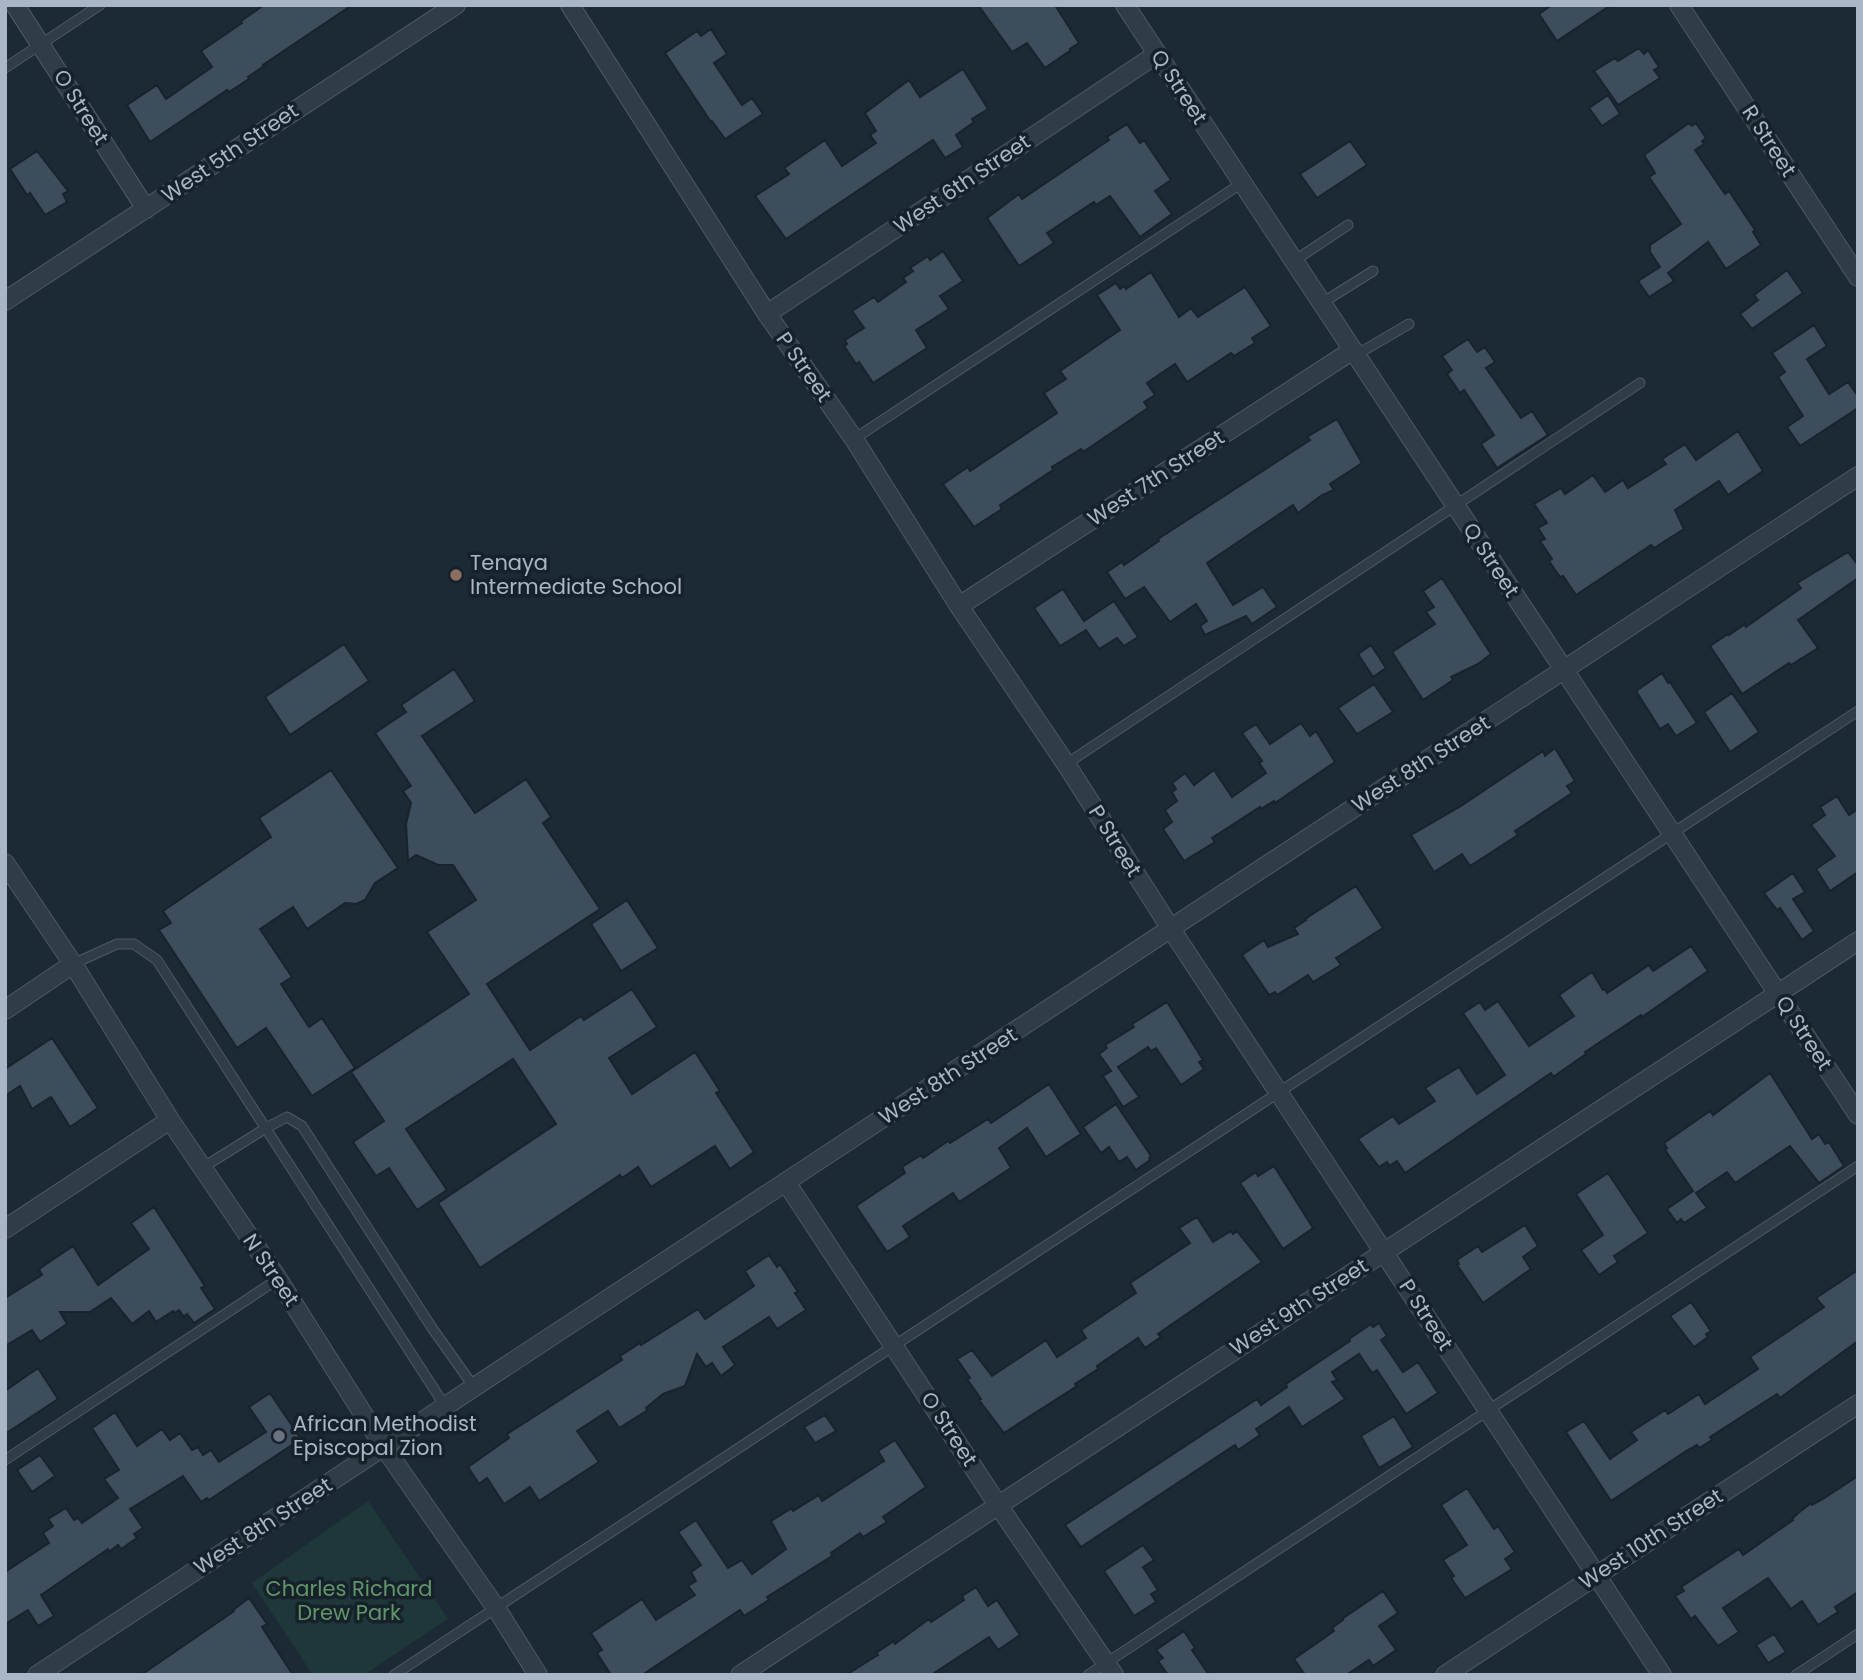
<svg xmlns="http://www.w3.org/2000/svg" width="1863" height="1680" font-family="Poppins,sans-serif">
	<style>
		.green { fill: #1e3738 }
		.building { fill: #3d4d5c; stroke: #18232d; stroke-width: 2 }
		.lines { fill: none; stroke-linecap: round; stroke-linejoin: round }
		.service-casing { stroke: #4d5965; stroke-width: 11 }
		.minor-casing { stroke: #4d5965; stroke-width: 20 }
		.service { stroke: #303c47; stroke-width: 9 }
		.minor { stroke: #303c47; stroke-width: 18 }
		.education-dot { fill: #8d6e63; stroke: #16212b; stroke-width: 2.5 }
		.worship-dot { fill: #6b7280; stroke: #16212b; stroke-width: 2.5 }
		.labels { text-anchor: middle; stroke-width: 7; stroke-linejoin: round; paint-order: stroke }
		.street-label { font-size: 21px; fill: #a9b6c5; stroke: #16212b }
		.poi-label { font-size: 21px; fill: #a9b6c5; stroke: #16212b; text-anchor: start }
		.park-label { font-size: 21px; fill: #609667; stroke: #16212b }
	</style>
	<rect width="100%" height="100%" fill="#1c2a36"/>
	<path class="green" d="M368 1501 448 1619 364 1675H313L252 1583Z"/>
	<path class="building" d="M264 5H352L263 65 264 66 248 77 249 79 229 92 227 90 150 142 127 105 157 85 166 99 212 67 201 51 242 23 241 21Z
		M978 5H1055L1079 43 1070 49 1071 50 1045 68 1027 43 1012 52Z
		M1552 5H1611L1557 41 1539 14Z
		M711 29 727 54 714 63 742 105 752 98 763 114 725 139 712 121 711 122 665 53 697 31 701 36Z
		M1639 48 1644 54 1648 50 1659 67 1654 70 1660 78 1618 105 1594 71 1615 58 1618 61Z
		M963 69 988 109 972 119 974 122 956 135 963 147 945 158 933 140 786 239 755 196 789 174 784 168 825 140 842 166 876 143 870 135 876 131 865 113 909 80 920 97Z
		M1608 95 1620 114 1602 126 1589 108Z
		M1689 123 1692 126 1696 123 1706 138 1702 141 1704 144 1695 150 1725 194 1729 191 1755 230 1753 232 1761 245 1726 269 1708 242 1668 273 1674 281 1649 297 1638 281 1660 267 1650 252V245L1681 224 1649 177 1655 173 1644 155Z
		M1127 124 1140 143 1144 140 1171 180 1155 191 1172 214 1140 237 1110 196 1096 205 1094 202 1047 233 1054 243 1019 266 987 218 1019 194 1022 199 1109 140 1107 137Z
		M1350 141 1367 165 1317 198 1300 174Z
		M37 151 68 191 63 194 67 202 45 215 30 193 27 195 10 169Z
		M943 251 963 281 940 296 949 309 916 330 927 348 873 383 859 362 856 364 844 346 847 344 845 340 864 328 852 311 874 297 878 302 906 282 903 278 913 271 910 268 928 256 930 260Z
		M1787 270 1803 293 1752 329 1740 314 1758 300 1754 295Z
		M1151 272 1179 317 1191 308 1198 317 1245 287 1271 326 1252 338 1255 343 1234 356 1231 353 1187 382 1175 364 1147 383 1155 395 1144 402 1148 408 1083 452 1081 449 1052 467 1053 470 1000 505 1002 509 974 527 943 484 968 467 970 471 1057 413 1044 393 1066 379 1060 371 1120 330 1097 295 1116 283 1120 289 1125 286 1126 289Z
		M1814 325 1827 346 1807 359 1829 394 1848 382 1858 396V408L1800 446 1787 427 1803 416 1778 377 1785 372 1772 353Z
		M1468 339 1477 352 1485 347 1495 362 1486 368 1521 418 1532 411 1548 435 1497 468 1481 444 1494 435 1464 390 1460 393 1447 374 1452 370 1442 356Z
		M1337 419 1362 463 1330 484 1334 490 1322 495 1298 513 1293 505 1207 563 1233 605 1263 587 1277 607 1252 624 1246 616 1205 635 1200 626 1207 621 1196 604 1170 622 1144 587 1125 599 1107 572 1122 562 1124 565 1159 541 1158 539 1310 440 1307 437Z
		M1738 431 1763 471 1728 495 1719 481 1675 510 1684 529 1654 548 1651 545 1576 595 1563 576 1560 577 1549 561 1552 559 1540 541 1545 539 1538 528 1547 523 1534 504 1561 488 1565 494 1593 475 1605 492 1623 480 1628 488 1666 464 1662 459 1685 444 1696 460Z
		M1848 552 1858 565V578L1798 620 1818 648 1791 665 1789 663 1742 694 1710 646 1728 634 1729 635 1745 624 1746 627 1801 588 1797 583Z
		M1442 578 1491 654 1478 664 1451 677 1453 680 1423 700 1392 652 1435 624 1426 612 1434 607 1423 591Z
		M1063 589 1084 621 1114 601 1138 637 1124 646 1117 638 1099 649 1086 630 1060 646 1034 608Z
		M344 644 369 681 290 735 265 697Z
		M1371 645 1386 668 1373 677 1358 654Z
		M454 669 475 701 422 736 475 813 526 779 551 817 543 823 600 909 487 984 530 1050 581 1016 584 1020 632 989 657 1027 609 1058 632 1094 695 1052 720 1091 716 1093 754 1152 730 1169 715 1146 651 1187 638 1167 622 1178 620 1175 480 1268 438 1203 556 1124 513 1059 406 1129 447 1190 417 1210 389 1168 376 1176 353 1142 384 1121 351 1072 469 994 427 932 476 900 453 865H438L416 855 408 861 406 824 411 803 403 791 411 786 375 733 406 712 401 705Z
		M1662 673 1668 683 1670 682 1697 723 1676 736 1668 724 1660 729 1636 691Z
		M1374 684 1393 712 1357 734 1338 708Z
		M1732 693 1759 732 1730 752 1704 712Z
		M1301 723 1310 736 1316 731 1335 762 1275 803 1274 801 1261 809 1260 807 1212 838 1215 842 1184 861 1163 829 1172 822 1165 810 1177 801 1172 792 1176 789 1172 783 1185 773 1194 785 1214 770 1232 797 1266 773 1259 763 1262 761 1242 733 1256 724 1270 744Z
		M1555 748 1575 781 1567 786 1572 793 1515 831 1518 835 1470 866 1462 854 1434 872 1411 835 1461 806 1543 751 1545 756Z
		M331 770 398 868 375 883 365 900 356 904 345 903 307 929 293 907 260 929 292 977 281 984 309 1027 322 1018 355 1068 312 1096 266 1028 237 1048 159 930 171 923 163 911 271 837 259 818Z
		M1837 796 1849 815 1858 809V872L1830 891 1816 869 1835 856 1811 825 1825 815 1820 807Z
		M1793 873 1805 892 1793 899 1814 931 1802 940 1780 908 1777 910 1764 893Z
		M1356 886 1383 928 1336 958 1341 965 1313 982 1308 975 1277 995 1275 992 1269 995 1242 955 1264 940 1268 947 1298 934 1294 928 1306 920 1305 919Z
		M627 900 658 948 621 971 591 924Z
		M1691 946 1708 971 1642 1017 1641 1015 1585 1052 1586 1054 1553 1077 1551 1073 1405 1173 1397 1161 1389 1166 1387 1162 1379 1167 1358 1139 1393 1116 1399 1124 1435 1101 1425 1088 1459 1067 1477 1094 1505 1075 1463 1013 1480 1002 1485 1010 1498 1001 1529 1046 1574 1016 1559 995 1592 972 1603 990 1605 989 1607 993 1649 965 1653 971Z
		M1167 1002 1203 1060 1199 1062 1204 1069 1181 1085 1156 1048 1151 1051 1148 1047 1118 1067 1139 1097 1123 1107 1103 1076 1111 1071 1099 1054 1107 1048 1105 1045 1134 1027 1132 1024Z
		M52 1038 98 1108 70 1127 51 1097 32 1109 20 1086 5 1096V1069Z
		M1770 1073 1812 1139 1819 1134 1825 1144 1829 1142 1844 1166 1819 1183 1790 1146 1735 1183 1727 1172 1696 1193 1707 1208 1684 1223 1681 1219 1677 1223 1667 1209 1693 1191 1665 1150 1667 1148 1664 1143 1710 1111 1713 1115Z
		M1049 1084 1081 1134 1046 1157 1027 1128 999 1148 1011 1168 959 1202 953 1193 903 1226 910 1237 887 1252 856 1206 905 1173 902 1167 921 1155 923 1158 948 1141 950 1143 988 1119 991 1123Z
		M1116 1104 1151 1156 1149 1158 1150 1160 1136 1170 1127 1157 1119 1162 1109 1147 1101 1153 1083 1127Z
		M1274 1166 1313 1228 1283 1249 1240 1183 1256 1172 1258 1176Z
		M1608 1173 1648 1233 1614 1256 1618 1262 1599 1275 1581 1250 1603 1235 1576 1194Z
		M154 1207 205 1286 201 1288 215 1309 194 1323 187 1314 184 1317 179 1310 174 1313 173 1311 156 1322 149 1311 132 1324 111 1298 90 1312H60L67 1324 40 1342 32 1330 5 1346V1298L42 1275 39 1269 73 1246 98 1285 149 1249 131 1223Z
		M1197 1217 1213 1242 1231 1231 1233 1234 1237 1231 1262 1262 1158 1334 1161 1337 1145 1348 1138 1338 1097 1366 1098 1369 1075 1384 1077 1386 1004 1433 979 1400 981 1399 967 1379 970 1378 957 1359 972 1350 992 1376 1046 1340 1057 1357 1086 1338 1081 1330 1136 1293 1130 1283 1190 1243 1179 1228Z
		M1525 1225 1538 1246 1523 1257 1531 1269 1483 1303 1457 1265 1459 1264 1457 1260 1478 1246 1482 1252Z
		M769 1255 777 1267 780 1264 798 1292 795 1293 806 1310 777 1329 769 1317 723 1347 735 1365 721 1376 712 1363 706 1367 697 1354 685 1386 663 1394 646 1408 648 1410 619 1428 608 1411 577 1431 599 1462 539 1501 530 1487 504 1504 487 1478 479 1484 468 1467 509 1438 507 1434 622 1360 620 1356 640 1343 641 1345 698 1309 705 1319 754 1286 745 1271Z
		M1858 1270V1341L1780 1398 1777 1394 1710 1437 1712 1440 1699 1448 1697 1445 1686 1451 1611 1501 1566 1432 1584 1421 1610 1459 1637 1440 1631 1432 1665 1410 1668 1414 1699 1394 1705 1404 1758 1369 1750 1357 1824 1307 1816 1298Z
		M1691 1302 1711 1331 1706 1334 1708 1337 1694 1347 1670 1316Z
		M1379 1323 1387 1336 1381 1340 1403 1372 1418 1362 1438 1393 1406 1414 1377 1370 1372 1373 1359 1354 1332 1372 1337 1380 1332 1382 1345 1399 1302 1427 1289 1407 1256 1429 1260 1435 1238 1450 1235 1445 1081 1547 1065 1525 1257 1399 1261 1405 1287 1387 1286 1384 1350 1341 1349 1339 1371 1324 1373 1327Z
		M38 1368 58 1399 5 1434V1391Z
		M270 1393 301 1439 209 1500 207 1498 201 1502 183 1476 130 1509 143 1528 134 1534 137 1538 121 1549 118 1545 109 1552 108 1549 41 1595 54 1616 38 1626 28 1610 5 1624V1572L49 1543 43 1533 53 1526 48 1519 66 1508 74 1520 78 1518 82 1523 118 1498 104 1479 119 1470 92 1428 115 1412 137 1446 162 1429 170 1440 180 1433 192 1450 198 1447 203 1455 211 1450 219 1462 266 1432 249 1407Z
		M825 1415 836 1431 815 1443 804 1427Z
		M1394 1416 1413 1447 1379 1468 1361 1436Z
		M895 1440 926 1487 883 1517 887 1522 863 1537 860 1533 831 1553 832 1556 767 1597 769 1600 744 1616 740 1610 642 1675H611L597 1653 602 1650 591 1633 642 1599 656 1620 695 1595 688 1586 696 1581 691 1572 701 1565 678 1532 696 1520 728 1568 742 1560 752 1574 786 1549 771 1521 792 1508 793 1511 819 1495 822 1501 884 1461 878 1451Z
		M40 1455 55 1476 32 1492 17 1470Z
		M1858 1476V1592L1835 1607 1838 1612 1818 1625 1802 1601 1791 1609 1768 1578 1723 1608 1739 1632 1718 1646 1695 1616 1691 1619 1675 1596 1684 1591 1681 1587 1739 1549 1743 1555 1793 1520 1792 1519 1797 1514 1811 1503 1812 1505 1823 1499Z
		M1467 1488 1494 1529 1498 1526 1515 1552 1505 1559 1512 1569 1465 1598 1451 1578 1454 1576 1443 1560 1467 1545 1441 1505Z
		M1143 1545 1154 1560 1143 1567 1158 1590 1151 1594 1156 1602 1134 1616 1104 1571Z
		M976 1587 988 1606 997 1600 1020 1635 998 1650 989 1637 931 1675H846L873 1658 878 1655 876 1653 894 1641 895 1644 929 1619 931 1622 964 1600 962 1596Z
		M1383 1591 1398 1613 1379 1626 1396 1650 1373 1666 1369 1660 1346 1675H1305L1294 1659 1334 1631 1332 1628 1343 1620 1342 1619Z
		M249 1598 267 1624 262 1627 293 1675H141L234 1611 233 1610Z
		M1184 1631 1195 1648 1192 1650 1209 1675H1168L1158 1661 1163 1658 1156 1650Z
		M1774 1634 1786 1652 1768 1663 1756 1645Z"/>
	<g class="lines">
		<g class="service-casing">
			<path id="service" d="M5 68 100 5
				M1294 261 1348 225
				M1322 303 1373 271
				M1356 355 1409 324
				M854 439 1242 183
				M1066 764 1640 383
				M73 964 117 944H134L157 960 445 1406
				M202 1168 266 1128 287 1117 302 1126 432 1328 474 1387
				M5 1460 278 1279
				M394 1675 1858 711
				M1088 1675 1858 1166
				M1796 1675 1858 1634"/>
		</g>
		<g class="minor-casing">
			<path id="minor" d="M15 5 146 209
				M570 5 767 314 854 439 959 606 1066 764 1171 929 1662 1675
				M1125 5 1858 1115
				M1679 5 1858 277
				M5 301 456 5
				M767 314 1157 54
				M959 606 1353 350
				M5 863 73 964 170 1120 278 1279 384 1447 496 1608 538 1675
				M5 1010 73 964
				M786 1182 998 1505 1114 1675
				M5 1229 170 1120
				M37 1675 1858 476
				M740 1675 1858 941
				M1445 1675 1858 1404"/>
		</g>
		<use href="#service" class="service"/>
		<use href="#minor" class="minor"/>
	</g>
	<circle class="education-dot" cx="456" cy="575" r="7"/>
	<circle class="worship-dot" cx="279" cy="1436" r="7"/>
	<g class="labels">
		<g class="street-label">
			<text transform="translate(1179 87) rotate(57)" y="7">Q Street</text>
			<text transform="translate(81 107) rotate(58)" y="7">O Street</text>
			<text transform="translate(1769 141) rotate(57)" y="7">R Street</text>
			<text transform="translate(230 153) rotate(-34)" y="7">West 5th Street</text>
			<text transform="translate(962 184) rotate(-34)" y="7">West 6th Street</text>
			<text transform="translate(804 367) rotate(55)" y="7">P Street</text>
			<text transform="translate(1156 478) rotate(-33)" y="7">West 7th Street</text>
			<text transform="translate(1491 560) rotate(57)" y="7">Q Street</text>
			<text transform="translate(1421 764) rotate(-33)" y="7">West 8th Street</text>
			<text transform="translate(1115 841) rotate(58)" y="7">P Street</text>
			<text transform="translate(1804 1033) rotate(57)" y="7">Q Street</text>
			<text transform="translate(948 1076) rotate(-33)" y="7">West 8th Street</text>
			<text transform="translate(271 1270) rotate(56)" y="7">N Street</text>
			<text transform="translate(1299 1307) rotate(-33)" y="7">West 9th Street</text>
			<text transform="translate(1426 1315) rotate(57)" y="7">P Street</text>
			<text transform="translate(949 1429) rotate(57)" y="7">O Street</text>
			<text transform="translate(263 1526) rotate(-33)" y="7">West 8th Street</text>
			<text transform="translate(1651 1539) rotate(-33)" y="7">West 10th Street</text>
		</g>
		<g class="poi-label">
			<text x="470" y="570">Tenaya<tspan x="470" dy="24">Intermediate School</tspan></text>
			<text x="293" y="1431">African Methodist<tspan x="293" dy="24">Episcopal Zion</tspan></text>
		</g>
		<g class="park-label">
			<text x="349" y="1596">Charles Richard<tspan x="349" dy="24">Drew Park</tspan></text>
		</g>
	</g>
	<rect width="1863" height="1680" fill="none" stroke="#a9b6c5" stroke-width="14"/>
</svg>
